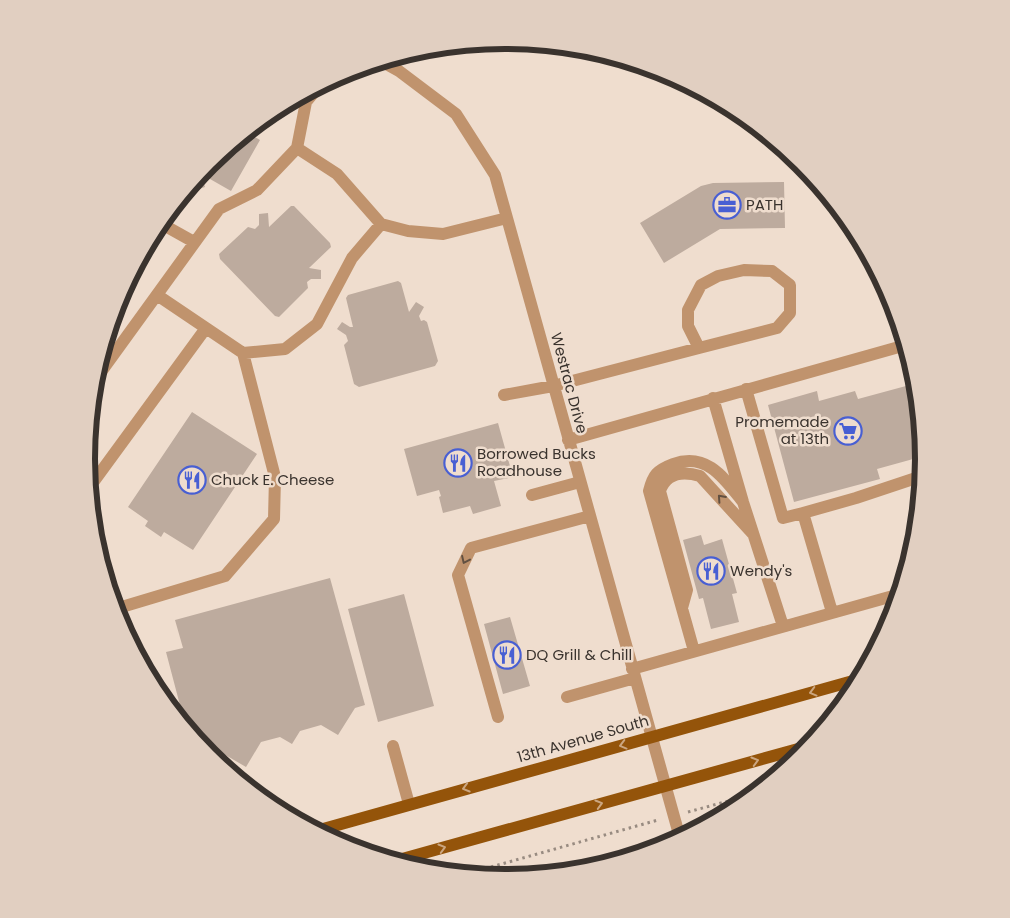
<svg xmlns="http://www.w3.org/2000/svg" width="1010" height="918" font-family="Poppins,sans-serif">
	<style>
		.building { fill: #bdab9e }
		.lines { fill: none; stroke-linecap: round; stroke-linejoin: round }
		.path { stroke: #988b81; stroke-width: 3; stroke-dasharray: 2.5 4; stroke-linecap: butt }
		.minor { stroke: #c0936d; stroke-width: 12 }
		.major { stroke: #94540a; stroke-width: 12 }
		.oneway { stroke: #625041 }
		.oneway2 { stroke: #cba680 }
		.labels { text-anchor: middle; stroke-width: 5; stroke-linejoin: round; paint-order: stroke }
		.poi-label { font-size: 15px; fill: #3a332e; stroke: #efddce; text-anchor: start }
		.street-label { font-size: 15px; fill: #3a332e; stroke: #efddce }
		.rim { fill: none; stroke: #3a332e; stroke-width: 6 }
	</style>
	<rect width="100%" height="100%" fill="#efddce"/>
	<path class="building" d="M246 132 260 140 231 191 203 175 202 177 205 187 196 190 193 182 209 163Z
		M784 182 785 228 720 229 664 263 640 223 701 186 713 183Z
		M291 206H294L330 243 331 247 309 268 321 270V279H311L307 282 308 288 279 317 275 316 220 259 219 254 248 227 255 229 259 225V214L268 213 269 227Z
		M398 281 401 283 409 312 416 302 424 307 419 316 421 321 424 320 427 322 438 361 435 366 359 387 354 384 344 345 348 341 346 335 337 329 342 322 350 327H353L346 298 348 295Z
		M917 383 924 456 877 469 880 479 794 502 768 405 817 391 819 401 855 391 858 399Z
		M192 412 257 454 193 550 164 532 161 537 145 526 148 521 128 507Z
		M498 423 513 477 494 481 501 506 473 514 470 506 443 513 439 497 441 496 439 490 417 496 404 449Z
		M701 535 704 545 722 539 737 593 732 594 739 622 711 629 703 598 699 599 683 540Z
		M330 578 365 705 355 708 338 735 321 725 300 731 292 744 280 737 261 742 246 767 222 753 210 756 204 750 201 738 196 740 186 728 166 652 183 648 175 620Z
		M404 594 434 706 378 722 348 609Z
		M510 617 530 686 503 694 484 624Z"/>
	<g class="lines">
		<path class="path" d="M688 812 754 794
			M466 874 658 820"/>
		<path class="minor" d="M381 61 399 71 456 114 495 175 680 838
			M298 97 306 102 297 148 337 174 381 224 408 231 443 234 507 218
			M306 102 320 85
			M160 223 194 242
			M157 295 243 353
			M93 383 219 209 257 190 297 148
			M746 389 783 518 803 513
			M504 395 553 386 699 348 688 326V310L701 285 718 276 744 270 772 271 790 285V313L777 328 699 348
			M713 398 743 502 783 626
			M568 440 906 345
			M89 488 206 328
			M532 495 580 482
			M103 569 119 608 129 641
			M682 608 687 590 660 491C666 473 683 471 700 476L753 534
			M115 609 225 576 274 519 275 477 243 353 285 349 317 324 352 258 381 224
			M832 612 803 513 856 498 922 476
			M694 651 649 491C653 475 657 470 673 464 707 452 724 478 743 502
			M632 669 900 594
			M567 697 635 678
			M498 717 458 575 471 548 590 516
			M393 746 409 804
			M577 871 597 865 599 866"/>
		<path class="major" d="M316 831 860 679
			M395 861 809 746"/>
	</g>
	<defs><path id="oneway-chevron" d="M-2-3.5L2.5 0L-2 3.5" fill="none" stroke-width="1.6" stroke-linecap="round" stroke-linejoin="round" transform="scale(1.25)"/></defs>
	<g class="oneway">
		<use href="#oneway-chevron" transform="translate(721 498) rotate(-132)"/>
		<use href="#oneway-chevron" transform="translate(465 560) rotate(115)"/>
	</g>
	<g class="oneway2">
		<use href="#oneway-chevron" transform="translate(813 692) rotate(165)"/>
		<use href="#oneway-chevron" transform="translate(623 745) rotate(165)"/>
		<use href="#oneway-chevron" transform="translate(755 761) rotate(-16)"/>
		<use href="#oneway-chevron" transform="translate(466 788) rotate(164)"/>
		<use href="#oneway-chevron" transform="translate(599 804) rotate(-16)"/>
		<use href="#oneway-chevron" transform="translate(442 848) rotate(-16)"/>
	</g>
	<defs>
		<g id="office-ring" transform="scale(1.4375)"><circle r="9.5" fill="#efddce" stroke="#485fd3" stroke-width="1.5"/><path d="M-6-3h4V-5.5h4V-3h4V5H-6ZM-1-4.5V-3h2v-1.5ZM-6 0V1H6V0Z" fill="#485fd3"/></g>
		<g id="supermarket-ring" transform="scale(1.4375)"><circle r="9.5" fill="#efddce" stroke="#485fd3" stroke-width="1.5"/><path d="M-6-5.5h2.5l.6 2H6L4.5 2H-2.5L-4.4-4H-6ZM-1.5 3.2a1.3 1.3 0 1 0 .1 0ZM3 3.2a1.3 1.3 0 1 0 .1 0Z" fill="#485fd3"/></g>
		<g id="restaurant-ring" transform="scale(1.4375)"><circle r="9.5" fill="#efddce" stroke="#485fd3" stroke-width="1.5"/><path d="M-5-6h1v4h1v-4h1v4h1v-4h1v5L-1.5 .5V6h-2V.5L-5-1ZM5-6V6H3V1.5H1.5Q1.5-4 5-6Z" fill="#485fd3"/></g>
	</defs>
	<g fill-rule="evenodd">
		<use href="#office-ring" x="727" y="205"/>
		<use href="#supermarket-ring" x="848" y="431"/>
		<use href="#restaurant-ring" x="458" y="463"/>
		<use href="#restaurant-ring" x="192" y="480"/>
		<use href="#restaurant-ring" x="711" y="571"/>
		<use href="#restaurant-ring" x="507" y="655"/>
	</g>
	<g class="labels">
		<g class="poi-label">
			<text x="746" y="210">PATH</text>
			<text x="829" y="427" text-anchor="end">Promemade<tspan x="829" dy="17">at 13th</tspan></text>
			<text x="477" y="459">Borrowed Bucks<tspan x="477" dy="17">Roadhouse</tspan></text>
			<text x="211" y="485">Chuck E. Cheese</text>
			<text x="730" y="576">Wendy's</text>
			<text x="526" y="660">DQ Grill &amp; Chill</text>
		</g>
		<g class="street-label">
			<text transform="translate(569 383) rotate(75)" y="5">Westrac Drive</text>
			<text transform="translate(583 739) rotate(-16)" y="5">13th Avenue South</text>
		</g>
	</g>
	<path d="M0 0H1010V918H0ZM95 459a410 410 0 1 1 820 0a410 410 0 1 1-820 0Z" fill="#e1cfc1" fill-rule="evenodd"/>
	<path class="rim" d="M95 459a410 410 0 1 1 820 0a410 410 0 1 1-820 0Z"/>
</svg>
